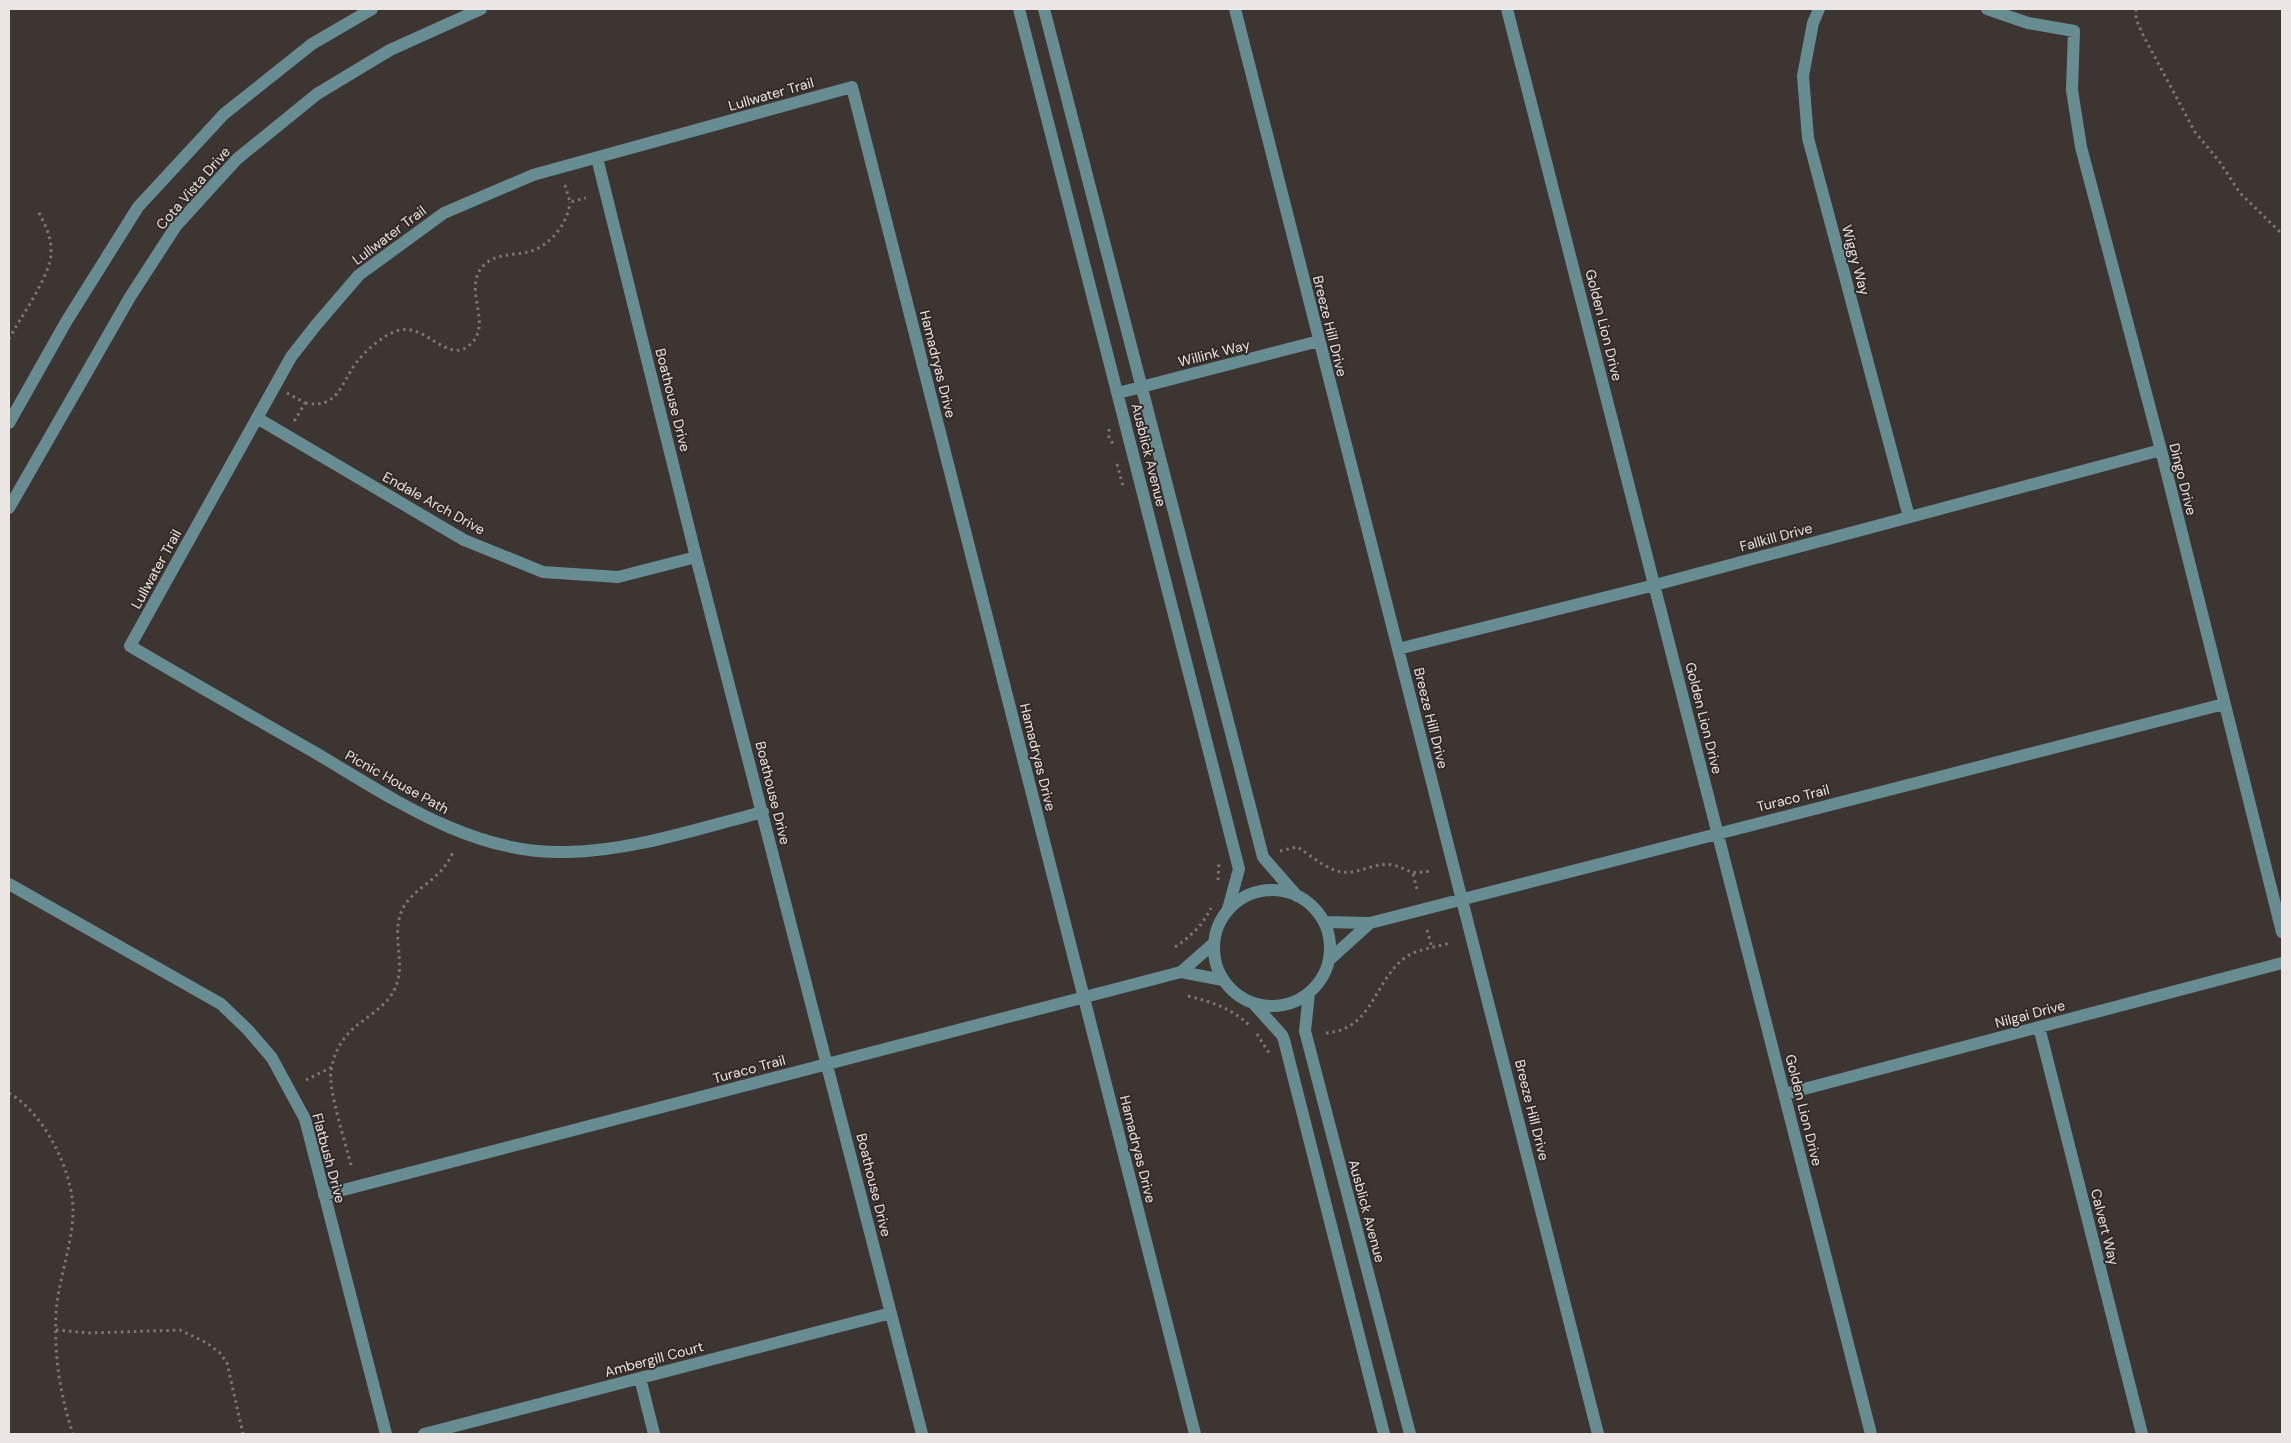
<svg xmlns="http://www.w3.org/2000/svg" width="2291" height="1443" font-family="'DM Sans',sans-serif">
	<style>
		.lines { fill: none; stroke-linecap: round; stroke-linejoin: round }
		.path { stroke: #7d7674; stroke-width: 3; stroke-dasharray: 2.5 4; stroke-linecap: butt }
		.minor { stroke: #678d93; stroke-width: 12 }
		.labels { text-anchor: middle; stroke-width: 4; stroke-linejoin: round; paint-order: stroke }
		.street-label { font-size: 14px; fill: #ebe5e3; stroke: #332b28 }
	</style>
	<rect width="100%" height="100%" fill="#3d3532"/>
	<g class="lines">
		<path class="path" d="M2136 9V19L2143 35 2195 132 2219 161 2240 193 2282 234
			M565 185 570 202 586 198
			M9 339C20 318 51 275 51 253 52 236 44 223 37 209
			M287 393 305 403 293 423
			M305 403C338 409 340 385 356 363 364 352 381 337 394 332 423 319 444 362 467 347 497 326 459 288 485 264 496 254 514 255 528 252 549 247 568 224 570 202
			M1109 429V437L1113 444
			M1117 464 1123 486
			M1280 851 1297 847C1313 856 1331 875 1350 872 1364 871 1378 862 1393 865 1412 870 1406 875 1430 871
			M1413 874 1418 893
			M1218 880 1219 862
			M1427 930 1432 948
			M1175 947C1190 937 1203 925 1211 908
			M1188 996C1212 1002 1231 1008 1249 1025
			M1326 1033C1374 1029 1373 981 1406 957 1418 949 1436 947 1450 943
			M1257 1034 1271 1056
			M306 1080 332 1067
			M9 1093C44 1113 74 1172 73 1213 72 1247 58 1280 56 1314 54 1355 60 1395 73 1434
			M351 1165C346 1145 328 1089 331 1072 333 1054 342 1038 356 1026 370 1015 390 1003 396 986 406 961 390 933 403 908 415 886 441 881 453 852
			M56 1330 91 1333 180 1330 207 1343 220 1353 227 1363 243 1434"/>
		<path class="minor" d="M1019 9 1239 869 1228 909
			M1044 9 1263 857 1297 896
			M1235 9 1598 1434
			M1507 9 1871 1434
			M1819 9 1813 23 1803 76 1808 138 1909 517
			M1987 9 2028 23 2074 31 2072 90 2081 147 2161 450 2282 932
			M597 158 696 557 922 1434
			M1118 393 1319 341
			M257 418 464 540 543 572 618 577 696 557
			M9 423 66 322 138 207 224 114 312 44 372 9
			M9 508 130 297 176 226 237 159 317 94 390 50 481 9
			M1398 649 1655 585 2161 450
			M763 812C699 828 633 851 567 852 472 855 392 798 314 752 253 717 191 682 130 646L291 357 316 325 359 275 444 213 533 175 852 87 1195 1434
			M9 884 221 1004 248 1030 272 1058 305 1119 386 1434
			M1214 948a58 58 0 1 1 116 0a58 58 0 1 1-116 0Z
			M1324 922 1370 923 1329 960
			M1370 923 2224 704
			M1214 943 1181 972 1223 980
			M1309 993 1305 1031 1410 1434
			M1254 1004 1282 1035 1284 1040 1384 1434
			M2039 1027 2142 1434
			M1785 1094 2282 963
			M324 1195 1181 972
			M640 1378 654 1434
			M424 1434 891 1313"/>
	</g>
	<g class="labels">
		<g class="street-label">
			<text transform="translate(771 94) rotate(-16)" y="5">Lullwater Trail</text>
			<text transform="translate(193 188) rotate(-49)" y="5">Cota Vista Drive</text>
			<text transform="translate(389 235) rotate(-37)" y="5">Lullwater Trail</text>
			<text transform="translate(1856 260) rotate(75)" y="5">Wiggy Way</text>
			<text transform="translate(1604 325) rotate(76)" y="5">Golden Lion Drive</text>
			<text transform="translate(1330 326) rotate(76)" y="5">Breeze Hill Drive</text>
			<text transform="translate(1214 353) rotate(-14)" y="5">Willink Way</text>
			<text transform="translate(938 364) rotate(76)" y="5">Hamadryas Drive</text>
			<text transform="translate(673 400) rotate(76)" y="5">Boathouse Drive</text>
			<text transform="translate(1149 455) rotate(76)" y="5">Ausblick Avenue</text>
			<text transform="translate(2183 479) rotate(76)" y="5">Dingo Drive</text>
			<text transform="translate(434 503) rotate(29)" y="5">Endale Arch Drive</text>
			<text transform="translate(1776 537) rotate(-15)" y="5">Fallkill Drive</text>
			<text transform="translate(156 569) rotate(-61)" y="5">Lullwater Trail</text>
			<text transform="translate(1431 718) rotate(76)" y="5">Breeze Hill Drive</text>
			<text transform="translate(1704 718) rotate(76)" y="5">Golden Lion Drive</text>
			<text transform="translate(1038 757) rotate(76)" y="5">Hamadryas Drive</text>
			<text transform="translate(397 782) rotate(29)" y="5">Picnic House Path</text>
			<text transform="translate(773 793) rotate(76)" y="5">Boathouse Drive</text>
			<text transform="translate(1793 798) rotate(-14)" y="5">Turaco Trail</text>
			<text transform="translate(2030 1014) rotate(-15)" y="5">Nilgai Drive</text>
			<text transform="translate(749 1069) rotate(-15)" y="5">Turaco Trail</text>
			<text transform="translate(1532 1110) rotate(76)" y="5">Breeze Hill Drive</text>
			<text transform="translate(1804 1110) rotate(76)" y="5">Golden Lion Drive</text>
			<text transform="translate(1138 1149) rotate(76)" y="5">Hamadryas Drive</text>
			<text transform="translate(329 1158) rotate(75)" y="5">Flatbush Drive</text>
			<text transform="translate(874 1185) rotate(76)" y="5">Boathouse Drive</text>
			<text transform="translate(1367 1211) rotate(75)" y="5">Ausblick Avenue</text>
			<text transform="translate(2105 1227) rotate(76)" y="5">Calvert Way</text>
			<text transform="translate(654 1359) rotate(-15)" y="5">Ambergill Court</text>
		</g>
	</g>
	<rect width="2291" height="1443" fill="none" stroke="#ebe5e3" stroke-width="20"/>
</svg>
